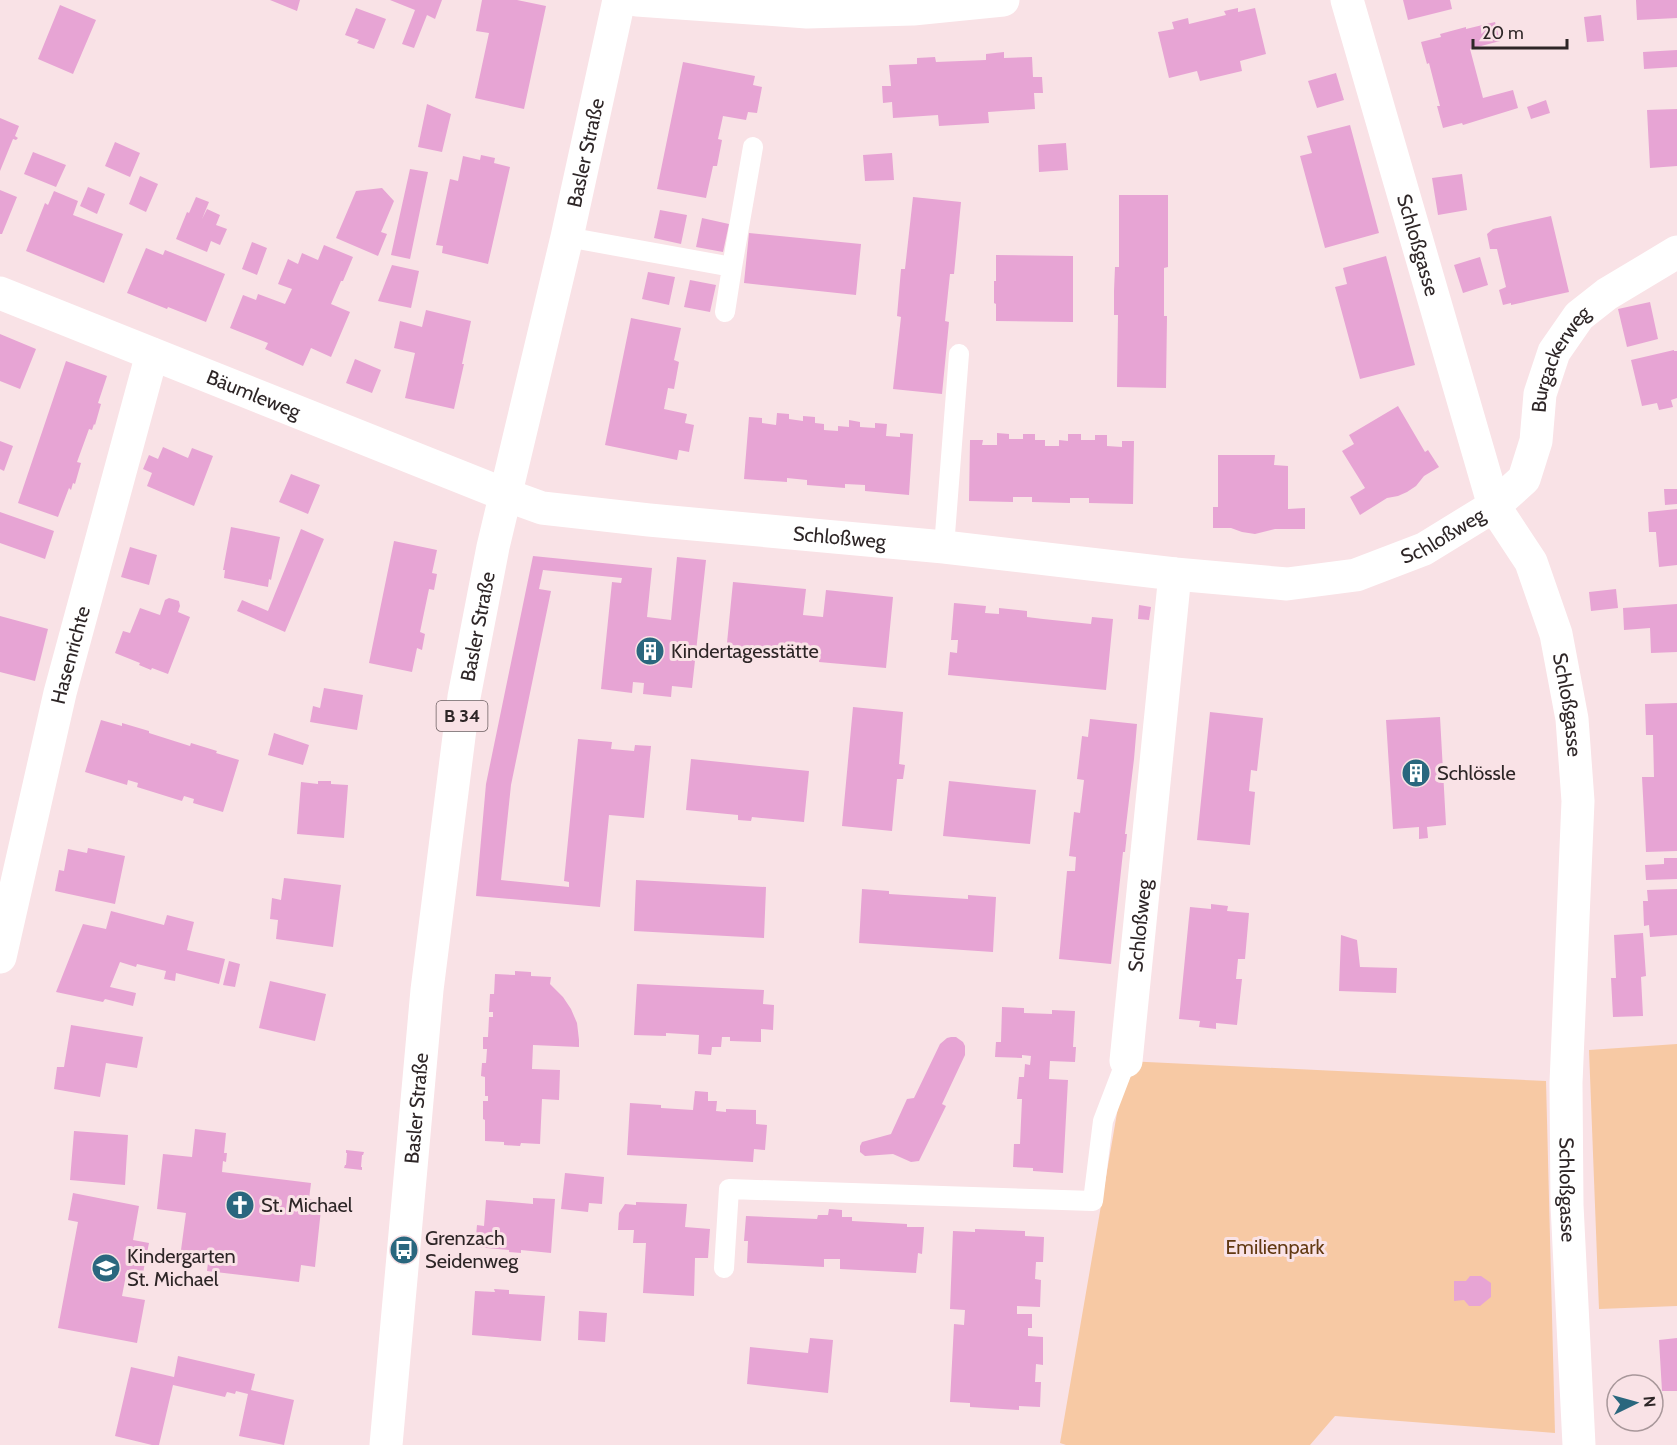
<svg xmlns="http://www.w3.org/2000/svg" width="1677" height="1445" font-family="Cabin,sans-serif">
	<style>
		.green { fill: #f7c9a4 }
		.building { fill: #e7a4d4 }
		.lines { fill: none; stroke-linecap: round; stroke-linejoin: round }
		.lane { stroke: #fff; stroke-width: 20 }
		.street { stroke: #fff; stroke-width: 33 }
		.primary { stroke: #fff; stroke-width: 33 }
		.labels { text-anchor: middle; stroke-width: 6; stroke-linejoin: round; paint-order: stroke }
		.shield { fill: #f9e2e6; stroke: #6b5e60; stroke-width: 1.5 }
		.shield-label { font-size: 18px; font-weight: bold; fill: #2e2627 }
		.street-label { font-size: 20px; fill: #2e2627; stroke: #f9e2e6 }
		.poi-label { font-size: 20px; fill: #2e2627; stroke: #f9e2e6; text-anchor: start }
		.park-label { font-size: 20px; fill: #623911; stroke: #f9e2e6 }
	</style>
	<rect width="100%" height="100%" fill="#f9e2e6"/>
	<path class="green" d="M1677 1044V1306L1599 1309 1589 1050Z
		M1126 1061 1546 1081 1555 1433 1335 1416 1310 1445H1066L1060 1443Z"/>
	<path class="building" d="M270 0H300L297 11Z
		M390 0H442L435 19 427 15 414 48 402 44 415 10Z
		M482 0H517L546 6 524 109 475 98 489 33 476 31Z
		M1403 0H1450L1452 9 1408 20Z
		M1636 0H1677V18L1637 20Z
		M60 5 96 20 73 74 38 59Z
		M356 8 386 19 374 49 357 43 359 40 345 35Z
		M1238 8V12L1255 8 1266 54 1240 61 1242 71 1200 81 1197 71 1169 78 1158 32 1174 29 1172 22 1188 18 1189 24 1226 15 1224 11Z
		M1601 15 1604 41 1587 42 1584 17Z
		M1495 22 1500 41 1470 49 1483 98 1513 90 1518 108 1463 125 1462 123 1443 128 1437 106H1440L1429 63 1427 64 1421 42 1441 37 1440 34 1466 27V29Z
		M1677 50V67L1644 69 1643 52Z
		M1004 52V58L1032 57 1033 77H1042L1043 93H1034L1035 109 988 112 989 123 939 126 938 115 893 118 892 102 883 103 882 86H891L889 65 917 64V58L935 57 936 62 986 60V54Z
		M683 62 755 76 753 85 762 87 757 113 748 112 746 120 723 116 718 139 722 140 717 166H713L706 198 657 189Z
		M1336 73 1344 100 1317 108 1308 81Z
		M1546 100 1550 113 1531 119 1527 107Z
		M427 104 451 114 442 152 418 147Z
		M1677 109V166L1650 168 1647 110Z
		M0 118 19 126 15 136 18 138 16 140 13 139 0 171Z
		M1350 125 1379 233 1325 248 1300 156 1312 153 1307 136Z
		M115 142 140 153 130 177 105 166Z
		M1066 143 1068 170 1039 172 1038 145Z
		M33 152 66 165 56 187 24 174Z
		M892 153 894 180 865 181 863 155Z
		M481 155 495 158 494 163 510 167 488 264 442 253 443 246 436 245 450 179 458 181 463 156 480 160Z
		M410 169 428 172 410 259 391 255Z
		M1462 174 1467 210 1438 215 1432 178Z
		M140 176 158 184 146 212 129 204Z
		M88 187 105 194 97 214 80 206Z
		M382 188 394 201 381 232 387 234 378 256 336 238 356 191Z
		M0 190 17 197 2 234H0Z
		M54 191 78 201 73 215 123 234 104 283 26 251 45 203 48 205Z
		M1119 195H1168V267L1164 268V316H1167L1166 388 1117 387 1118 315H1114V291L1115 267H1119Z
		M196 197 209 202 202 219 207 209 220 215 216 225 227 229 220 245 211 241 207 252 176 239 187 212 189 213Z
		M913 197 961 202 954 274H950L945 321 949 322 942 394 893 389 901 317 897 316 901 269H905Z
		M660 210 687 215 681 244 654 238Z
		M1551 216 1569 292 1511 305V303L1503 305 1499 290 1506 287 1497 249H1490L1487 234 1493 229Z
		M702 218 729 224 723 252 696 247Z
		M749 233 861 244 856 295 744 283Z
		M252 242 267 248 257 275 242 269Z
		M324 245 353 257 343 281H341L331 304 350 312 331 357 311 348 303 366 265 349 268 343 230 328 243 295 256 300 258 294 285 304 292 289 278 284 288 259 298 264 302 253 318 260Z
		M146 248 163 255 165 250 225 274 206 322 168 307 167 309 127 293Z
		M996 255 1073 256V322L996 321V304L994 303V281H996Z
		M1386 256 1415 365 1360 379 1335 287 1347 284 1343 268Z
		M1480 257 1488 285 1463 293 1454 265Z
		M392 265 419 271 411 308 378 301Z
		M648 272 675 277 669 305 642 299Z
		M690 280 716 285 710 312 684 307Z
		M1650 302 1658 339 1627 347 1618 309Z
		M426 310 471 321 462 364H464L454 409 405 398 415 353 394 348 400 321 422 327Z
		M631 318 681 328 674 360 679 362 674 389 668 388 664 409 687 414 685 423 694 425 689 452 679 450 677 460 605 445Z
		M0 334 36 349 20 389 0 381Z
		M1674 350V351H1677V398L1671 400 1673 407 1659 410 1657 403 1642 406 1631 360Z
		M355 359 381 370 372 393 346 383Z
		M66 361 107 376 98 403 101 404 95 425 94 424 92 430 89 429 77 462 81 463 75 484 73 483 71 490 69 488 58 517 18 503Z
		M1398 406 1425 452 1428 450 1439 467 1424 476 1416 486 1407 492 1398 496 1387 498 1360 515 1350 497 1365 488 1342 451 1354 444 1349 435Z
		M777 413 789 414V419L803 421V416L815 417V423L824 424V430L838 431V426L849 427V420L860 422V427L875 428V423L887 424 886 436 900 437V433L913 434 909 495 865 491V485L845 484V488L807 485V480L787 478V482L744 479 749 417 762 418V423L776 425Z
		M997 433 1009 434V439H1023V434H1035V440H1045V446H1059V440L1068 441V434H1081V440H1095V435H1107V446L1122 447V441H1134L1133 504 1089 503V498H1070V503L1032 502V497H1013V502L969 501 970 440H983L982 445H997Z
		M0 441 13 446 4 471 0 469Z
		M163 447 188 458 192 448 213 456 194 506 147 486 152 473 143 469 149 455 158 459Z
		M1218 455H1275L1274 465 1288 466V509L1305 508V529H1275L1255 534 1242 532 1231 528H1213V507H1218Z
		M291 474 320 485 308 514 279 502Z
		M1664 489H1677V504L1665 505Z
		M1677 509V565L1659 567 1656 532H1649L1648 512Z
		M0 512 54 531 45 559 0 543Z
		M231 527 280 537 271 580 269 579 268 587 224 578 225 570H223Z
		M301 529 324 539 285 632 237 611 242 600 268 611Z
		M394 541 437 550 432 573 437 574 434 590 429 589 420 632 425 634 422 650 417 648 412 672 369 663Z
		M130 547 157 555 149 585 121 577Z
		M533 556 652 568 647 617 671 620 677 557 706 560 692 688 672 686 671 697 643 694 644 683 633 682 632 693 601 689 612 582 621 583 622 578 543 570 539 589 551 591 511 785 501 880 569 887V882L564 881 578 739 612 742 611 749 634 751 635 745 651 746 644 818 609 815 600 907 476 896 486 784Z
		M733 582 806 589 803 615 823 617 826 590 893 597 886 668 819 662 820 649 800 647 799 660 726 653Z
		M1616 589 1618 608 1591 611 1589 592Z
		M169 598 179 601 180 606 178 612 190 617 168 674 152 668 151 670 139 665 140 663 115 653 123 631 130 633 140 608 160 615 165 600Z
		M954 603 986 606 985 613 999 614V608L1027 611V617L1043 619 1091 624 1092 617 1113 619 1106 690 948 675 950 652 957 653 958 640H951Z
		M1677 604V652L1651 653 1650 628 1624 630 1623 608Z
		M1139 605 1151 607 1149 620 1138 619Z
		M0 616 48 629 35 681 0 672Z
		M324 688 363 695 357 730 310 722 313 706 320 708Z
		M1677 703V851L1646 852 1642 777H1654L1653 735H1646L1645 704Z
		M853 707 903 712 899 764 905 765 903 779H897L892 831 842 826Z
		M1210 712 1263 718 1257 771 1251 770 1249 791 1255 792 1250 845 1197 840Z
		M1440 717 1446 825 1427 827 1428 838 1419 839V827L1393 829 1386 720Z
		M1090 719 1137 724 1134 759 1125 834H1127L1125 852H1123L1111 964 1059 959 1067 871H1075L1076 857 1069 856 1074 812 1080 813 1084 780 1077 779 1082 736 1088 737Z
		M101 720 122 726V723L149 731V733L190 746 191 743 217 751 216 753 239 760 223 812 193 803 194 799 184 796 182 801 137 787 138 783 128 780 127 785 85 772Z
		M274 733 309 745 303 765 268 755Z
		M691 759 809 771 804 822 752 817 751 821 738 820V815L686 810Z
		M318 781H331V784L348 785 344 838 297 834 301 782 318 784Z
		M949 781 1036 790 1030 844 943 836Z
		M88 848 125 856 115 904 55 891 59 870 64 871 68 849 87 853Z
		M1664 858H1677V879L1646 880 1645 865 1664 864Z
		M284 878 341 885 333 947 276 939 278 920 270 919 272 898 281 900Z
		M636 880 766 887 764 938 634 931Z
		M862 889 889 891V894L968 899V895L996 897 993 952 859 943Z
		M1677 889V935L1650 937 1649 925 1644 926 1643 901H1648L1647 890Z
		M1211 904 1228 906 1227 911 1249 913 1245 959H1238L1236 979H1242L1237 1025 1216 1023V1029L1199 1027 1200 1021 1179 1019 1190 907 1211 909Z
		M111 911 164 925 167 915 194 922 187 950 225 959 219 984 176 973 175 981 164 979 166 971 137 964 136 967 120 962 110 987 136 993 133 1006 105 999 103 1002 56 992 83 924 106 929Z
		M1643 933 1646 976 1641 977 1643 1016 1613 1017 1611 978H1616L1614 935Z
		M1341 935 1357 940 1360 967 1397 968 1396 993 1339 991Z
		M229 961 240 964 235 987 223 985Z
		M515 971 531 972V976L551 977 550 984 563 997 571 1009 577 1023 579 1040V1047L533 1045 532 1069 560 1070 559 1100 542 1099 540 1144 521 1143 520 1146 504 1145V1142L485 1141V1120L483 1119V1101H488V1096H485V1077L481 1076 482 1063H486L487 1049H483V1037H488L489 1017H493V1012H489L490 994H494L495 974 515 975Z
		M270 981 326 994 315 1041 259 1028Z
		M637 984 764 990 763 1004 774 1005 773 1030 761 1029V1042L730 1041V1037H722L721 1047H712L711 1055 698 1054 699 1035 666 1033V1036L634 1035Z
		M1002 1007 1024 1008V1013L1052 1014V1010L1075 1011 1073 1047H1076L1075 1062 1050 1061 1049 1079 1068 1080 1063 1173 1033 1171V1168L1013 1167 1014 1144H1020L1022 1099H1017L1019 1077H1024L1025 1064 1030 1065 1031 1056 1022 1055V1058L995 1057 996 1042H1001Z
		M71 1025 143 1037 137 1068 106 1063 100 1097 54 1089 57 1067H64Z
		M951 1037H956L963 1042 965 1046V1055L942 1104 946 1106 919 1161 911 1162 893 1154 865 1156 860 1152V1146L862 1142 891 1134 907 1099 914 1098 940 1044 947 1038Z
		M695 1091 708 1092V1101H717L716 1111 726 1112V1109L756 1110V1124L767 1125 765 1150 754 1149 753 1162 627 1155 630 1103 661 1105V1108L693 1110Z
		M195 1129 226 1133 224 1153H227L226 1162 223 1161 222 1172 311 1183 309 1199 322 1200 317 1247 315 1267 301 1265 299 1282 207 1271 209 1254 201 1253 200 1260 191 1258V1252L181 1250 186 1213 157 1209 163 1154 192 1157Z
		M74 1131 128 1135 125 1185 70 1180Z
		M346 1150 364 1152 363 1155H362L361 1167H362V1170L344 1168 345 1165H346L347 1153H346Z
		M565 1173 604 1177 602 1204 589 1203 588 1212 561 1209Z
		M73 1193 139 1206 133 1240 149 1243 143 1273 127 1270 122 1296 145 1300 137 1343 58 1328 78 1222 68 1220Z
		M533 1198 555 1199 551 1253 521 1250V1253L509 1252V1250L475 1247 477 1225 484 1226 486 1200 533 1204Z
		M636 1202 687 1204 685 1227 710 1229 708 1258H695L694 1296 643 1293 646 1243H633L634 1230H618L619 1213 625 1204 636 1205Z
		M829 1209 842 1210V1217H852V1221L907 1224V1227H924L922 1254 918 1253 916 1273 840 1269V1259H824V1267L747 1263 748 1241H744L746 1216 817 1219 818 1215H828Z
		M975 1229 1025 1231V1236L1044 1237 1043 1262H1036L1035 1279 1041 1280 1040 1307 1017 1306V1314H1032V1328H1028V1336L1043 1337V1365L1036 1364 1035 1382H1041L1040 1407 1019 1406V1410L970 1407V1403L950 1402 954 1324 964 1325 965 1310 950 1309 953 1231 975 1232Z
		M1470 1276H1481L1491 1283V1297L1480 1306H1469L1464 1300 1454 1301V1281H1466Z
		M494 1289 509 1290V1294L545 1296 541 1341 472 1335 475 1291 495 1292Z
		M579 1311 607 1313 605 1342 578 1340Z
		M810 1338 833 1340 828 1393 747 1384 750 1347 808 1353Z
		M1677 1338V1391H1662L1659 1340Z
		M178 1356 255 1374 251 1390 294 1400 284 1445 239 1436 248 1394 236 1391 235 1394 227 1392 225 1397 173 1385 159 1445H152L115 1436 131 1367 174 1377Z"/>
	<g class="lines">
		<path class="lane" d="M567 237 732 267 753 147
			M725 312 732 267
			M944 547 959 354
			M724 1268 729 1189 1093 1201 1103 1121 1126 1061"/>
		<g class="street">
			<path d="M637 0 807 12 913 9 1003 0"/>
			<path id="s1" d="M1347 0 1494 506 1531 562 1556 634 1572 719 1578 801 1566 1083 1567 1205 1579 1445"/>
			<path id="s2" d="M0 293 506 495 542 508 649 520 944 547 1175 574 1287 584 1356 575 1424 549 1494 506 1524 479 1536 441 1540 394 1554 352 1579 316 1607 294 1677 252"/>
			<path id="s3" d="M0 957 60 693 152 354"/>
			<path id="s4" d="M1126 1061 1175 574"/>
		</g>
		<path class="primary" id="s5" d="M386 1445 427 990 464 697 493 547 567 237 619 0"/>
	</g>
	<defs>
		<g id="building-disc" transform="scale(1.5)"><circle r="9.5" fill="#2a677e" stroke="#f9e2e6"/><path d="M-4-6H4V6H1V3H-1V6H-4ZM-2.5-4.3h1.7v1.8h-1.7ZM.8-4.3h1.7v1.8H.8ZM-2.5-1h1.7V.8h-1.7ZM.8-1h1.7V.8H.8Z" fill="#fff"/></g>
		<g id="church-disc" transform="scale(1.5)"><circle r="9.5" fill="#2a677e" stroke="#f9e2e6"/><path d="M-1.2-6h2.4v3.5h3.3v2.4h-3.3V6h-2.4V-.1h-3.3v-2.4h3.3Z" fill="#fff"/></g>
		<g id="bus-disc" transform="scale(1.5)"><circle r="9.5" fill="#2a677e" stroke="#f9e2e6"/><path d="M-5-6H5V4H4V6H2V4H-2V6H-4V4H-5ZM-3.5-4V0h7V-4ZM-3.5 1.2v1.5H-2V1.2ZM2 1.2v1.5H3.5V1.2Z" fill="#fff"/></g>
		<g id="school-disc" transform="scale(1.5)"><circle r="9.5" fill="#2a677e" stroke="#f9e2e6"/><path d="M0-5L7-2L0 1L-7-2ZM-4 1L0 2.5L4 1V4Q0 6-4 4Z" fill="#fff"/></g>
	</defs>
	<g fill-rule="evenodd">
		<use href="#building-disc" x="650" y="651"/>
		<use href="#building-disc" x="1416" y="773"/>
		<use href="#church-disc" x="240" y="1205"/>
		<use href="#bus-disc" x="404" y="1250"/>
		<use href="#school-disc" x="106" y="1268"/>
	</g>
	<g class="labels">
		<rect class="shield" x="436.5" y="701" width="51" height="30" rx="4.5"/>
		<g class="shield-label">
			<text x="462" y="722">B 34</text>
		</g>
		<g class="street-label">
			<text dy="7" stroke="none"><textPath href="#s5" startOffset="1310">Basler Straße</textPath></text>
			<text dy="7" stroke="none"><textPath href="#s1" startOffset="255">Schloßgasse</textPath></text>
			<text dy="7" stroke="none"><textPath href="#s2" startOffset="1724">Burgackerweg</textPath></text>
			<text dy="7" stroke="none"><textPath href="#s2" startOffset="273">Bäumleweg</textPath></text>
			<text dy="7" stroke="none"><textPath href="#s2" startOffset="1497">Schloßweg</textPath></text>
			<text dy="7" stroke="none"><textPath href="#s2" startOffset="882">Schloßweg</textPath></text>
			<text dy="7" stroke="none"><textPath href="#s5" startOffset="824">Basler Straße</textPath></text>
			<text dy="7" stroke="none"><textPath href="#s3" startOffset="310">Hasenrichte</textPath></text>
			<text dy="7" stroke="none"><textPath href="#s1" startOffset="742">Schloßgasse</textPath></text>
			<text dy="7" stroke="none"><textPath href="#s4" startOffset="136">Schloßweg</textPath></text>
			<text dy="7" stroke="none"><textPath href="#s5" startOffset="338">Basler Straße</textPath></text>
			<text dy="7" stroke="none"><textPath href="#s1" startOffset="1228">Schloßgasse</textPath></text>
		</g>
		<g class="poi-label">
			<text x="671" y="658">Kindertagesstätte</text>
			<text x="1437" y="780">Schlössle</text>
			<text x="261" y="1212">St. Michael</text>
			<text x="425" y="1245">Grenzach<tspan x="425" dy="23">Seidenweg</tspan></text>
			<text x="127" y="1263">Kindergarten<tspan x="127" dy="23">St. Michael</tspan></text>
		</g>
		<g class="park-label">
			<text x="1275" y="1254">Emilienpark</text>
		</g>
	</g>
	<g transform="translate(1635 1403) rotate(85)"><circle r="28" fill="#f9e2e6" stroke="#a8979a" stroke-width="1.5"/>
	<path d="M0-4.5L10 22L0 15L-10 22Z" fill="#2a677e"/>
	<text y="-9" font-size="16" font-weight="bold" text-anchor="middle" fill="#2e2627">N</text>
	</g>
	<path d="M1473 39v9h94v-9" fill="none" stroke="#2e2627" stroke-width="3"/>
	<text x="1482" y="39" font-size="18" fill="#2e2627" stroke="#f9e2e6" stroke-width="4.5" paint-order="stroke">20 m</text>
</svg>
